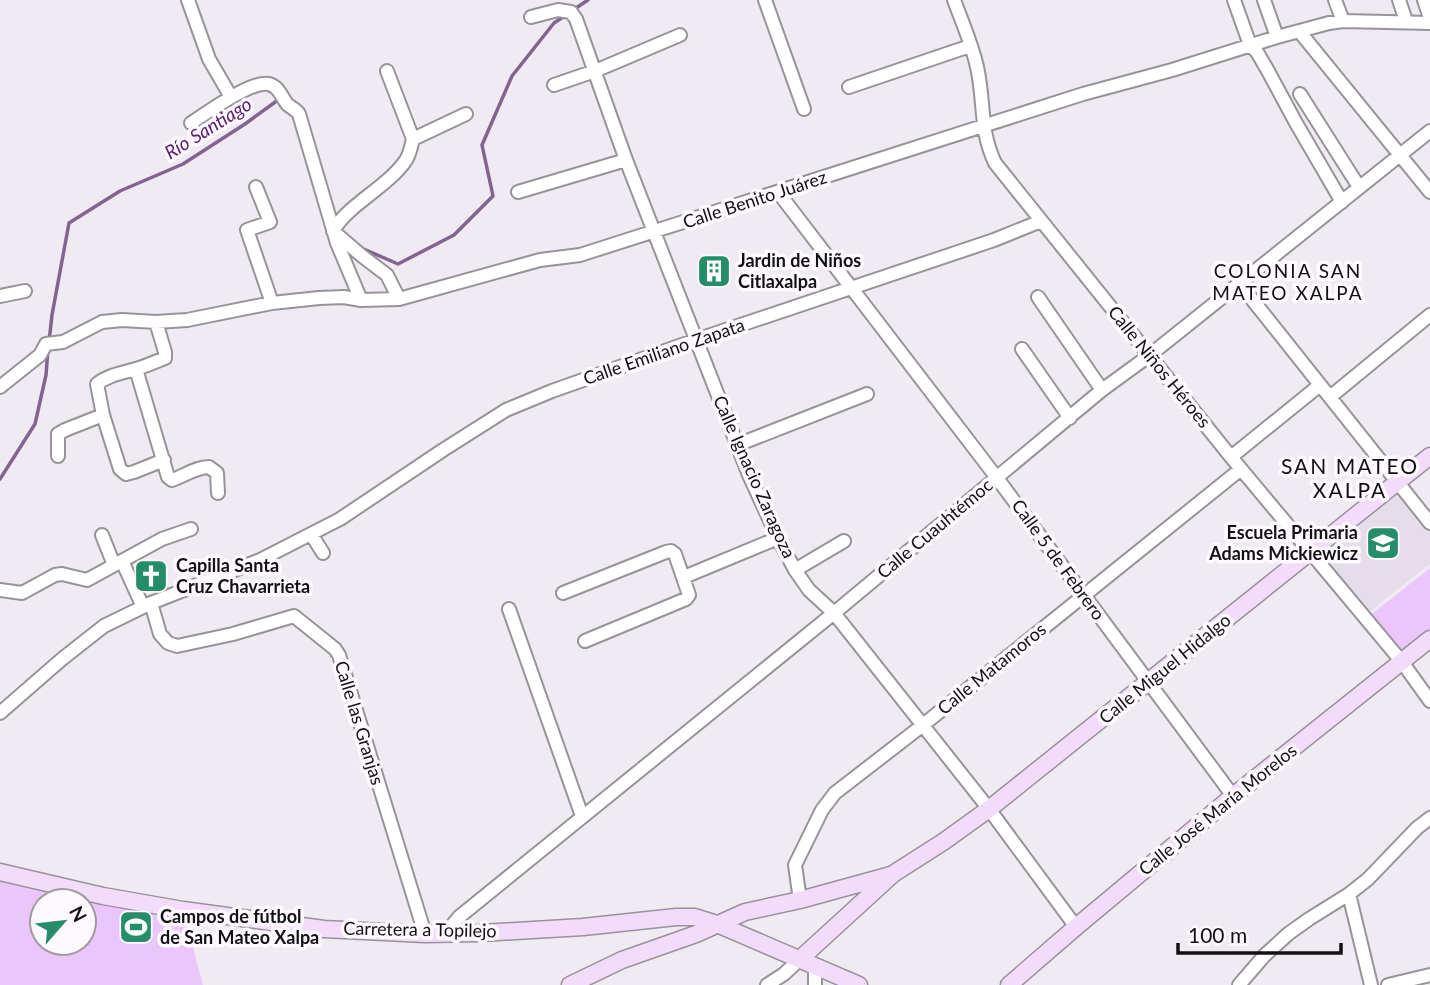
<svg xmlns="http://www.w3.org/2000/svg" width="1430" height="985" font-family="Lato,sans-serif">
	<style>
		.built { fill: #e6ddea }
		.green { fill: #ebc6fb; fill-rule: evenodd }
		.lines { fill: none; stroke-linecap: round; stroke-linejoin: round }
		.stream { stroke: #836391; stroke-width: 3.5 }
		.street-casing { stroke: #989399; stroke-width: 16 }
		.secondary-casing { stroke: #989399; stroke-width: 19 }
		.street { stroke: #fff; stroke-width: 12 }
		.secondary { stroke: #f3dbfc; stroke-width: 16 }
		.labels { text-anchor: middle; stroke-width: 7; stroke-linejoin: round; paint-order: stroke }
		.street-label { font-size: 18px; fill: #111012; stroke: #fdf9ff }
		.poi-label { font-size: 18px; font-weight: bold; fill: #111012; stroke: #fdf9ff; text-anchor: start }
		.water-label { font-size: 19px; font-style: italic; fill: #5a206f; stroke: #fdf9ff }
		.neighbourhood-label { font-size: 19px; letter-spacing: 2px; fill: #111012; stroke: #fdf9ff }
		.quarter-label { font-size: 21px; letter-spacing: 2px; fill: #111012; stroke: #fdf9ff }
	</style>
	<rect width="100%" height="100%" fill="#f0ebf2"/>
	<path class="built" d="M1400 492 1430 530V564L1365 615 1319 556Z"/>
	<path class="green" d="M1430 568V632L1398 657 1368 617Z
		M0 877 183 910 203 985H0ZM42 901H84V943H42Z"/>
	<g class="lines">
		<path class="stream" d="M573 10 588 0
			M359 247 398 264 454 235 493 196 482 145 512 76 554 23 566 15
			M49 342 52 315 69 223 120 191 183 164 245 124 278 100 281 101
			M0 479 35 424 46 375 48 349"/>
		<g class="street-casing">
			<path id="street" d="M188 0 209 59 231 97
				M765 0 804 109
				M954 0C962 22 972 44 977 67 985 102 979 129 995 163L1231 457 1402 662 1430 701
				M1234 0 1250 45 1257 52 1268 71 1296 123 1342 202
				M1264 0 1277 37
				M1335 0 1343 21
				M1399 0 1406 21
				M1424 0 1430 18
				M531 17 558 10 571 12 576 19 626 160 749 475 778 538 795 570 809 590 834 613 989 809 1076 927
				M1299 31 1430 192
				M387 71 413 139
				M554 85 595 71 680 35
				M849 87 970 46
				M1300 94 1359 187
				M191 123C207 113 251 80 269 84 279 87 281 96 287 104 291 108 296 109 299 114L337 243 361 300
				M256 187 270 222 247 230 272 303
				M518 192 626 160
				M778 192 997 478 1233 796
				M333 231C347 205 388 187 406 160 410 154 411 146 413 139L466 114
				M333 231 362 256 387 275 399 299
				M1239 283 1430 523
				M0 296 25 291
				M1038 297 1102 390
				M156 322 165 352V358C155 362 146 366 136 369 122 373 108 375 97 384L103 415 120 469 126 474 134 472 164 460
				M1022 349 1070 418
				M136 369 168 477 172 480C184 476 196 467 209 467L217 473 218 493
				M0 387 40 355 46 344 63 342 102 322 122 320 156 322 187 320 272 303 319 298 344 297 361 300 399 299 540 260 580 255 1083 94 1172 70 1277 37 1329 23 1343 21 1430 23
				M1330 397 1430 315
				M737 445 867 394
				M58 456V434L65 430 103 415
				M1231 457 1320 385
				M311 534 323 553
				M102 535 114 565
				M122 561 143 607
				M795 570 844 541
				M684 577 778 538
				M0 590 22 593 55 575 62 574 87 580 162 539 191 529
				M563 593 666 552 671 551 675 554 689 595 686 599 585 641
				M151 603 160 634 168 643 177 646 233 634 294 616 335 649 339 655 425 934
				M509 609 582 816
				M0 713 62 659 104 626 151 603 260 560 340 519 443 450 506 410 552 391 696 340 994 240 1041 221
				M1349 894 1371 985
				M800 900 795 865 822 810 835 793 923 725 1241 469
				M445 934 459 917 834 613 1102 390 1150 355 1430 131
				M815 966V985
				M767 985 784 974 800 959
				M1239 985 1264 956 1288 934 1309 919 1349 894 1368 879 1417 828 1430 818
				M1388 985 1430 975"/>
		</g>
		<g class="secondary-casing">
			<path id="secondary" d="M0 872 103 896 183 910 324 929 425 934 481 933 583 927 676 917H695L717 924 859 985
				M800 959 893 874 943 842 989 809 1430 456
				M570 985 622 960 696 934 745 912 800 900 891 875
				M1009 985 1076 927 1233 796 1430 639"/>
		</g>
		<use href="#street" class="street"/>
		<use href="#secondary" class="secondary"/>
	</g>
	<defs>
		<g id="building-square" transform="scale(1.75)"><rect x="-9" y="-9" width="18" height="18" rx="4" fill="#258d6a" stroke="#fdf9ff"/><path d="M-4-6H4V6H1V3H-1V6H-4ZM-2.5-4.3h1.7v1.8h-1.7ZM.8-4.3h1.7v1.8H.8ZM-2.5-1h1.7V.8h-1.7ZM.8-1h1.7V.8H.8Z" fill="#fff"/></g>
		<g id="school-square" transform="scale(1.75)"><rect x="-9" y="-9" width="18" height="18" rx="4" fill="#258d6a" stroke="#fdf9ff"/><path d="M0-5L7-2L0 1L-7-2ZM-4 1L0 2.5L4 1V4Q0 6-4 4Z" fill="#fff"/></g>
		<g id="church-square" transform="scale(1.75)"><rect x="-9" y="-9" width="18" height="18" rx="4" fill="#258d6a" stroke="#fdf9ff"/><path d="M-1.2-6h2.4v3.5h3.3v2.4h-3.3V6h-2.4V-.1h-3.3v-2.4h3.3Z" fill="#fff"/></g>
		<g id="stadium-square" transform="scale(1.75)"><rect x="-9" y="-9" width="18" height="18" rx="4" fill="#258d6a" stroke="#fdf9ff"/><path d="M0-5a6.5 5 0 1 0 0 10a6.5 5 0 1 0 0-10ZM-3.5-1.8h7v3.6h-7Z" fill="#fff"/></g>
	</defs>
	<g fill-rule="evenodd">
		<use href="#building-square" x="714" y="271"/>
		<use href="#school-square" x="1383" y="543"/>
		<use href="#church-square" x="151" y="576"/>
		<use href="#stadium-square" x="136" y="927"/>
	</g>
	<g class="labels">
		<g class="street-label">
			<text transform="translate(755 200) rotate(-18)" y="6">Calle Benito Juárez</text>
			<text transform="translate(664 352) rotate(-19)" y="6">Calle Emiliano Zapata</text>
			<text transform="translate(1159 367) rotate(51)" y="6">Calle Niños Héroes</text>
			<text transform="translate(754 477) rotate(66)" y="6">Calle Ignacio Zaragoza</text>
			<text transform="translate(935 529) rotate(-40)" y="6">Calle Cuauhtémoc</text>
			<text transform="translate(1058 560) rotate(54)" y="6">Calle 5 de Febrero</text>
			<text transform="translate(992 669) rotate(-39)" y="6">Calle Matamoros</text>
			<text transform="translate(1165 669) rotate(-39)" y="6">Calle Miguel Hidalgo</text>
			<text transform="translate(359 723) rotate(73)" y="6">Calle las Granjas</text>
			<text transform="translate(1218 810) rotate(-39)" y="6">Calle José María Morelos</text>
			<text transform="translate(420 930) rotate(1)" y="6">Carretera a Topilejo</text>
		</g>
		<g class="poi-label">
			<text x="738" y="267">Jardin de Niños<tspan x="738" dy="21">Citlaxalpa</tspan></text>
			<text x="1358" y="539" text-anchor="end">Escuela Primaria<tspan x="1358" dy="21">Adams Mickiewicz</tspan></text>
			<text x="176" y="572">Capilla Santa<tspan x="176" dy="21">Cruz Chavarrieta</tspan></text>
			<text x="160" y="923">Campos de fútbol<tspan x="160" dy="21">de San Mateo Xalpa</tspan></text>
		</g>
		<g class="water-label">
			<text transform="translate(208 128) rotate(-32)" y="7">Río Santiago</text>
		</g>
		<g class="neighbourhood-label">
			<text x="1288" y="278">COLONIA SAN<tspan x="1288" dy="22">MATEO XALPA</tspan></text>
		</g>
		<g class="quarter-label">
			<text x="1350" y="474">SAN MATEO<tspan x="1350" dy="24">XALPA</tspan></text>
		</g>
	</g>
	<g transform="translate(63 922) rotate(62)"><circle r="33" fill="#fdf9ff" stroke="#9f9ca0" stroke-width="2"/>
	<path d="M0-5L12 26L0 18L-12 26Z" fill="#258d6a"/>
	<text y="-10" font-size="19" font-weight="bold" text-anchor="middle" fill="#111012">N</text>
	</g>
	<path d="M1178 943v10h163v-10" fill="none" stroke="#111012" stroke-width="3.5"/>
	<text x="1188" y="943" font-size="21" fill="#111012" stroke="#fdf9ff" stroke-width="5" paint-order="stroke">100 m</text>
</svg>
